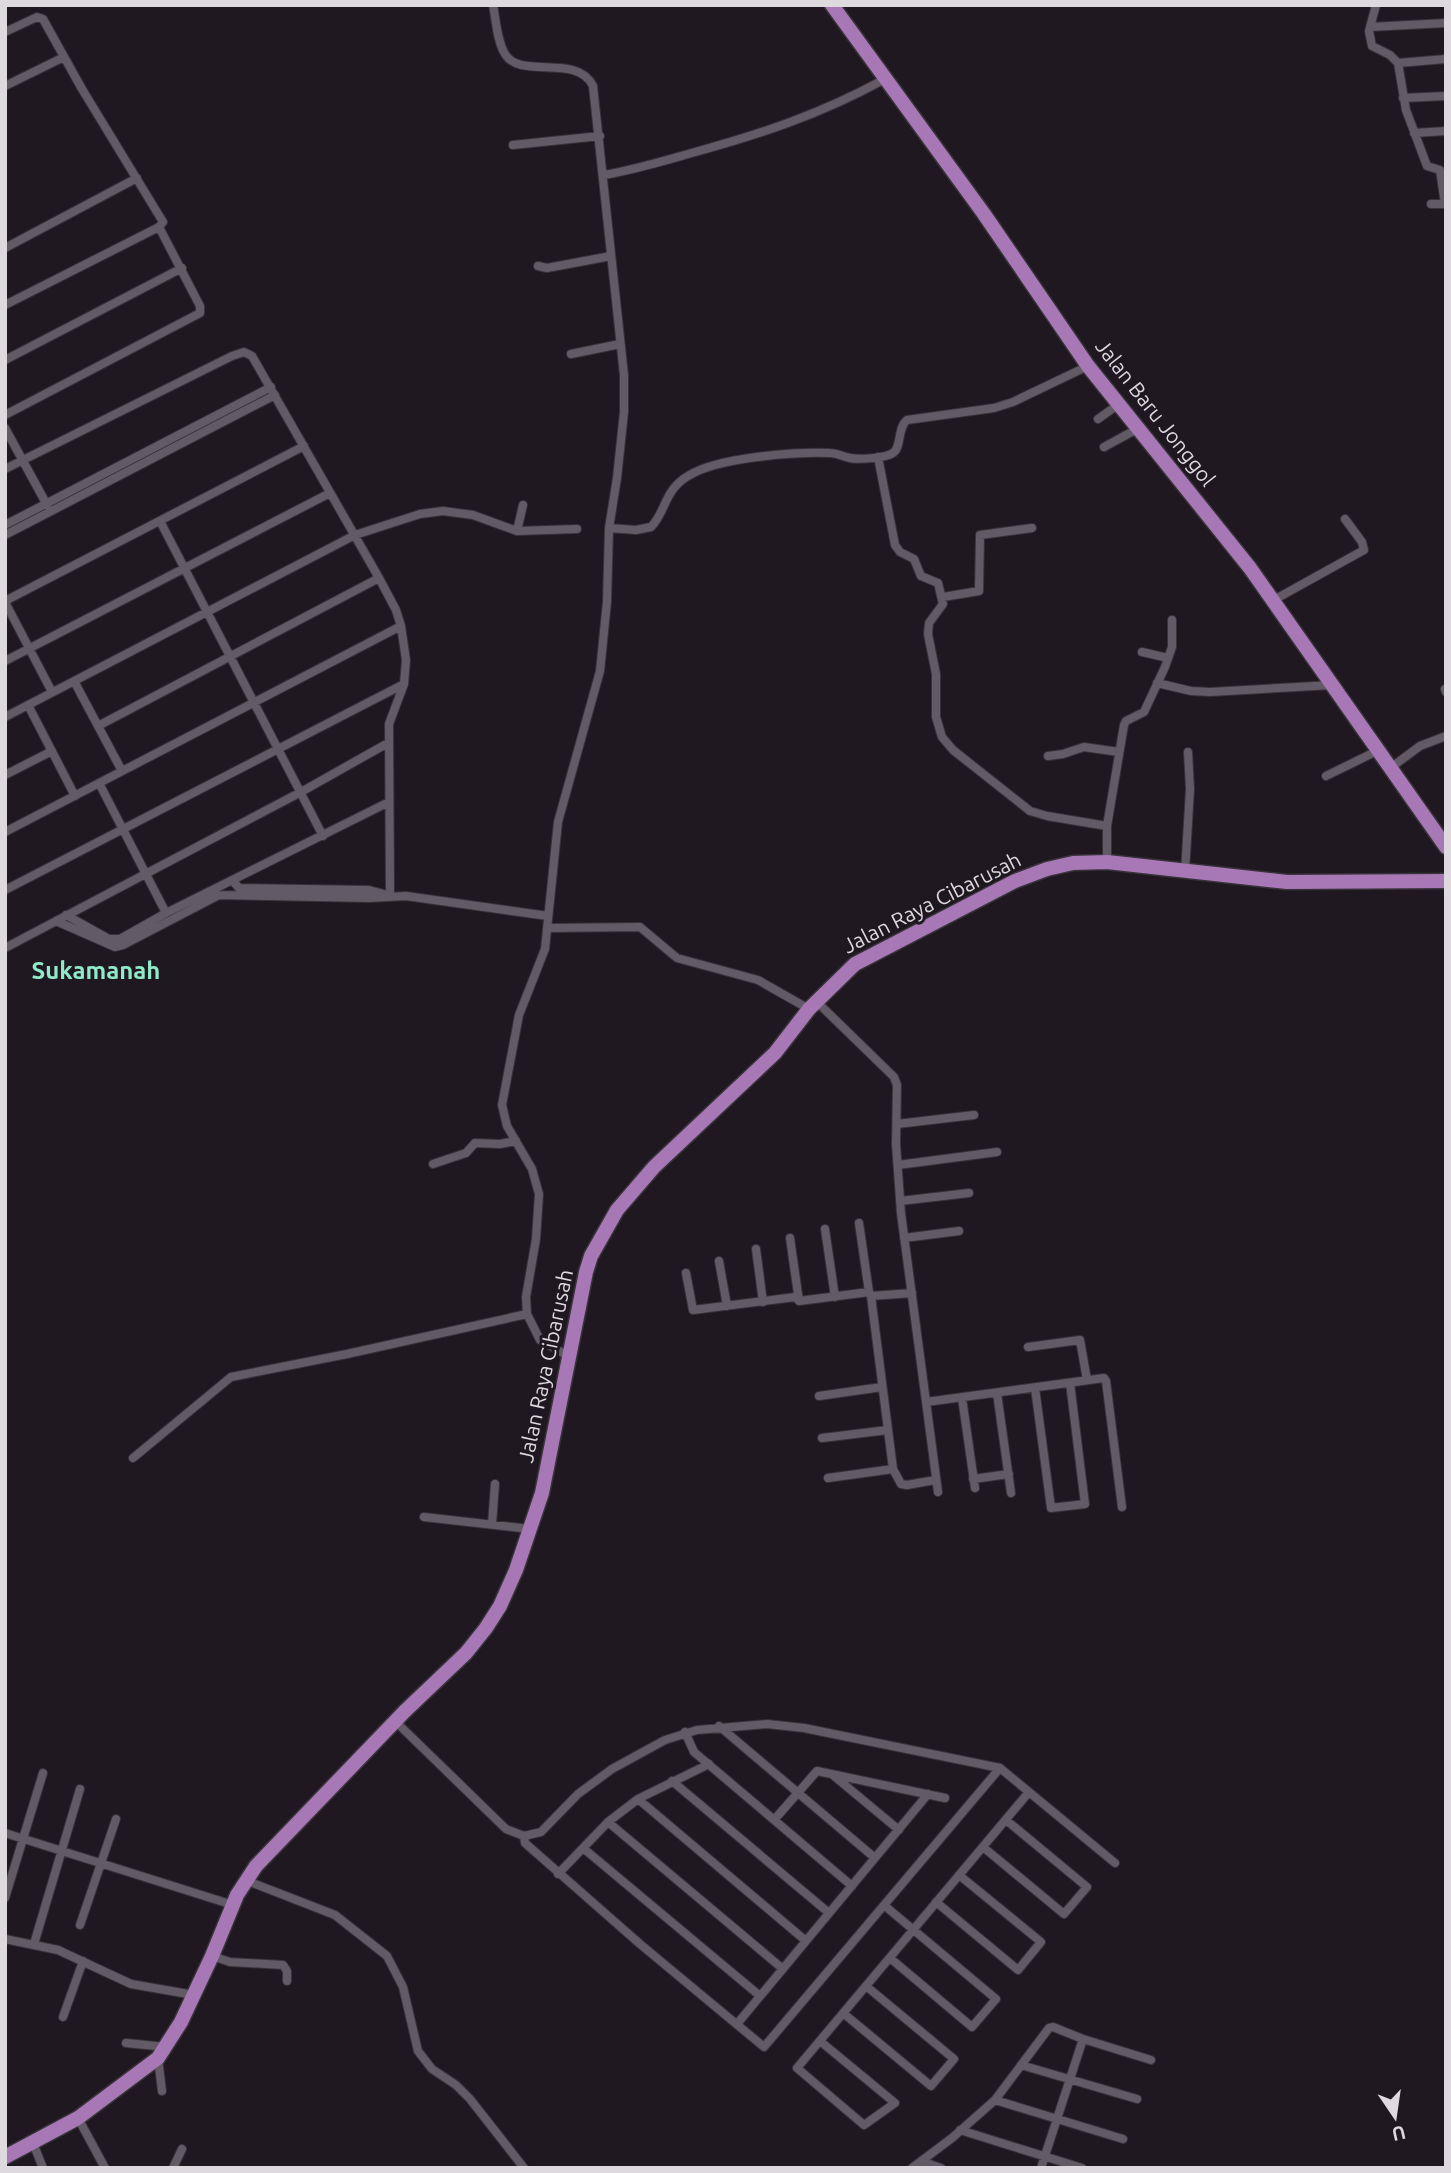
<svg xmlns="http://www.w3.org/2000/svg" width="1451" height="2173" font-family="Ubuntu,sans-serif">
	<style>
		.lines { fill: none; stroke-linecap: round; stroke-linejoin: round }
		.minor-casing { stroke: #373339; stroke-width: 10 }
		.primary-casing { stroke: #373339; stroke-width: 17 }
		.minor { stroke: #625a64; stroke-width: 8 }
		.primary { stroke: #a777b6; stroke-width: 14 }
		.labels { text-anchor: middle; stroke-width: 6; stroke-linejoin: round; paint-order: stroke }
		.street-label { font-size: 21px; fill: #ddd9df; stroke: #1f1821 }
		.quarter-label { font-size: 24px; font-weight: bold; fill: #90eac7; stroke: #1f1821 }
	</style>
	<rect width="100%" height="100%" fill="#1f1821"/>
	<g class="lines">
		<g class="minor-casing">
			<path id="minor" d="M493 5C496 20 497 41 505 54 520 80 578 53 593 86L624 375V412L617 478 609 528 607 602 600 671 558 822 545 949 519 1015 502 1105 507 1126 532 1169 539 1194 536 1239 526 1297 527 1314 540 1340 570 1357
				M1376 5 1369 31 1372 46 1390 55 1398 63 1406 110 1427 166 1440 170 1445 204
				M1370 27 1446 23
				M5 32 37 17 43 19 82 89 163 222 159 227 5 305
				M1398 63 1446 59
				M5 86 64 57
				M1403 98 1446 96
				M1414 133 1446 131
				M513 145 600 136
				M604 175C633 170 660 162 688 154 761 134 819 115 885 79
				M1431 204H1446
				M5 248 137 178
				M538 266 547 268 611 256
				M571 354 620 344
				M5 360 182 268
				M5 415 200 313V306L159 227
				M1098 419 1119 404
				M5 428 47 505
				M1104 447 1139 428
				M878 457 895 545 900 552 914 559 921 576 938 583 943 604 929 623 928 634 936 674V717L942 737 953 750 1030 811 1047 816 1107 826
				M5 469 232 356 244 352 252 356 379 578 396 610 401 626 406 660 404 684 389 724 390 895
				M160 521 323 836
				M5 525 271 387
				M609 528 636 530 651 527C666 512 664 490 688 476 718 457 794 452 830 453 837 453 843 457 850 458 859 460 886 458 893 453 902 447 897 428 907 420L994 408 1013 402 1088 366
				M517 531 523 505
				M5 535 275 395
				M943 597 979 591 980 535 1032 528
				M5 601 304 446
				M1272 601 1364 550 1362 542 1345 519
				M5 602 52 692
				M1142 652 1168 658
				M5 661 330 493
				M74 681 122 771
				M1157 683 1191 691 1210 692 1332 685
				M1445 689 1446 692
				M28 705 75 796
				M5 717 355 535 420 514 443 511 473 515 517 531 577 529
				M98 726 379 578
				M1048 756 1063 754 1084 747 1119 752
				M1389 769 1420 746 1446 736
				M5 775 52 751
				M1326 776 1377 751
				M99 783 166 913
				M5 832 401 626
				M1107 862V826L1124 725 1126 721 1144 712 1165 667 1172 647V620
				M1185 872 1190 789 1188 752
				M232 880 239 888 369 890 384 894
				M5 890 404 684
				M66 915 109 939H120L166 913 389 802
				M56 921 115 947 123 945 219 895 369 898 406 896 548 916
				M547 928 640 927 677 958 758 980 809 1009
				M5 948 301 792 388 743
				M817 1002 894 1077 897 1085 896 1144 901 1213 938 1492
				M897 1124 974 1115
				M433 1164 466 1153 475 1143 500 1144 516 1141
				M898 1165 997 1152
				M900 1201 969 1193
				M859 1223 869 1292
				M825 1229 835 1297
				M790 1238 799 1301
				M904 1238 959 1231
				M756 1249 763 1302
				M719 1261 727 1306
				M686 1273 693 1310 795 1297 799 1301 869 1292 871 1296 912 1293
				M871 1296 893 1469 901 1484 907 1485 935 1480
				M1028 1347 1080 1340 1087 1380
				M1035 1388 1051 1508 1085 1504 1070 1383
				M997 1393 1011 1493
				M819 1396 882 1387
				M962 1398 975 1488
				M926 1402 1104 1378 1106 1381 1122 1507
				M822 1438 888 1430
				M133 1458 231 1377 347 1354 527 1314
				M828 1478 893 1469
				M973 1479 1009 1474
				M424 1517 530 1529
				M492 1524 495 1484
				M395 1721 506 1829 524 1836 541 1832 578 1794 612 1769 665 1740 697 1730 767 1724 804 1728 1000 1768 1115 1863
				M719 1726 875 1858
				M685 1732 694 1752 852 1886
				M834 1776 899 1830
				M672 1781 829 1913
				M638 1799 806 1941
				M774 1820 817 1771 945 1798
				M608 1822 783 1969
				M5 1833 233 1905
				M524 1836 525 1843 640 1944 764 2047 1000 1768
				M983 1847 1064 1914 1087 1887 1006 1820
				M583 1848 760 1996
				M558 1874 608 1822 638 1799 709 1764
				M245 1880 335 1915 387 1956 403 1987 418 2051 432 2069 456 2085 470 2099 524 2168
				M5 1898 43 1773
				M936 1902 1018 1970 1041 1942 959 1875
				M885 1906 996 1999 972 2027 890 1958
				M80 1925 116 1819
				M5 1939 58 1950 131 1984 194 1995
				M34 1944 80 1789
				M212 1956 230 1962 283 1965 287 1971V1981
				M843 2013 931 2086 954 2059 866 1986
				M63 2017 83 1961
				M737 2024 928 1794
				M820 2041 895 2103 864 2125 797 2068C874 1976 952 1884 1029 1792
				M126 2043 166 2047
				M158 2058 162 2091
				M1021 2065 1137 2099
				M995 2100 1123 2139
				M78 2118 105 2168
				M960 2130 1082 2168
				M33 2143 43 2168
				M921 2161 941 2168
				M173 2168 182 2149
				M912 2168 952 2138 995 2100 1049 2028 1053 2027 1083 2039 1151 2060
				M1041 2168 1083 2039"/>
		</g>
		<g class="primary-casing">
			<path id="primary" d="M832 5 984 214 1088 366 1250 568 1446 847
				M5 2157 78 2118 158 2058 181 2022 212 1956 237 1895 256 1866 405 1711 466 1653 486 1628 500 1606 516 1570 542 1493 586 1272 591 1256 617 1210 654 1167 775 1053 809 1009 855 964 1015 881 1047 869 1073 863 1107 862 1287 882 1446 881"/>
		</g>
		<use href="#minor" class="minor"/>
		<use href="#primary" class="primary"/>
	</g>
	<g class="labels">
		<g class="street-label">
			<text transform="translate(1155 413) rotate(52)" y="7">Jalan Baru Jonggol</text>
			<text transform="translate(932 903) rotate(-27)" y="7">Jalan Raya Cibarusah</text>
			<text transform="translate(546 1366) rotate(-78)" y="7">Jalan Raya Cibarusah</text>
		</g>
		<g class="quarter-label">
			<text x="96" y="979">Sukamanah</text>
		</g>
	</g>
	<rect width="1451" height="2173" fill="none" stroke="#ddd9df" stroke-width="14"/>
	<g transform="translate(1395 2117) rotate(167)" stroke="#1f1821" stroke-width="5" paint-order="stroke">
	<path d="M0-5L12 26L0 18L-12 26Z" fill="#ddd9df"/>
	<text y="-10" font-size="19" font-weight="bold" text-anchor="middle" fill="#ddd9df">U</text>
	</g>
</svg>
